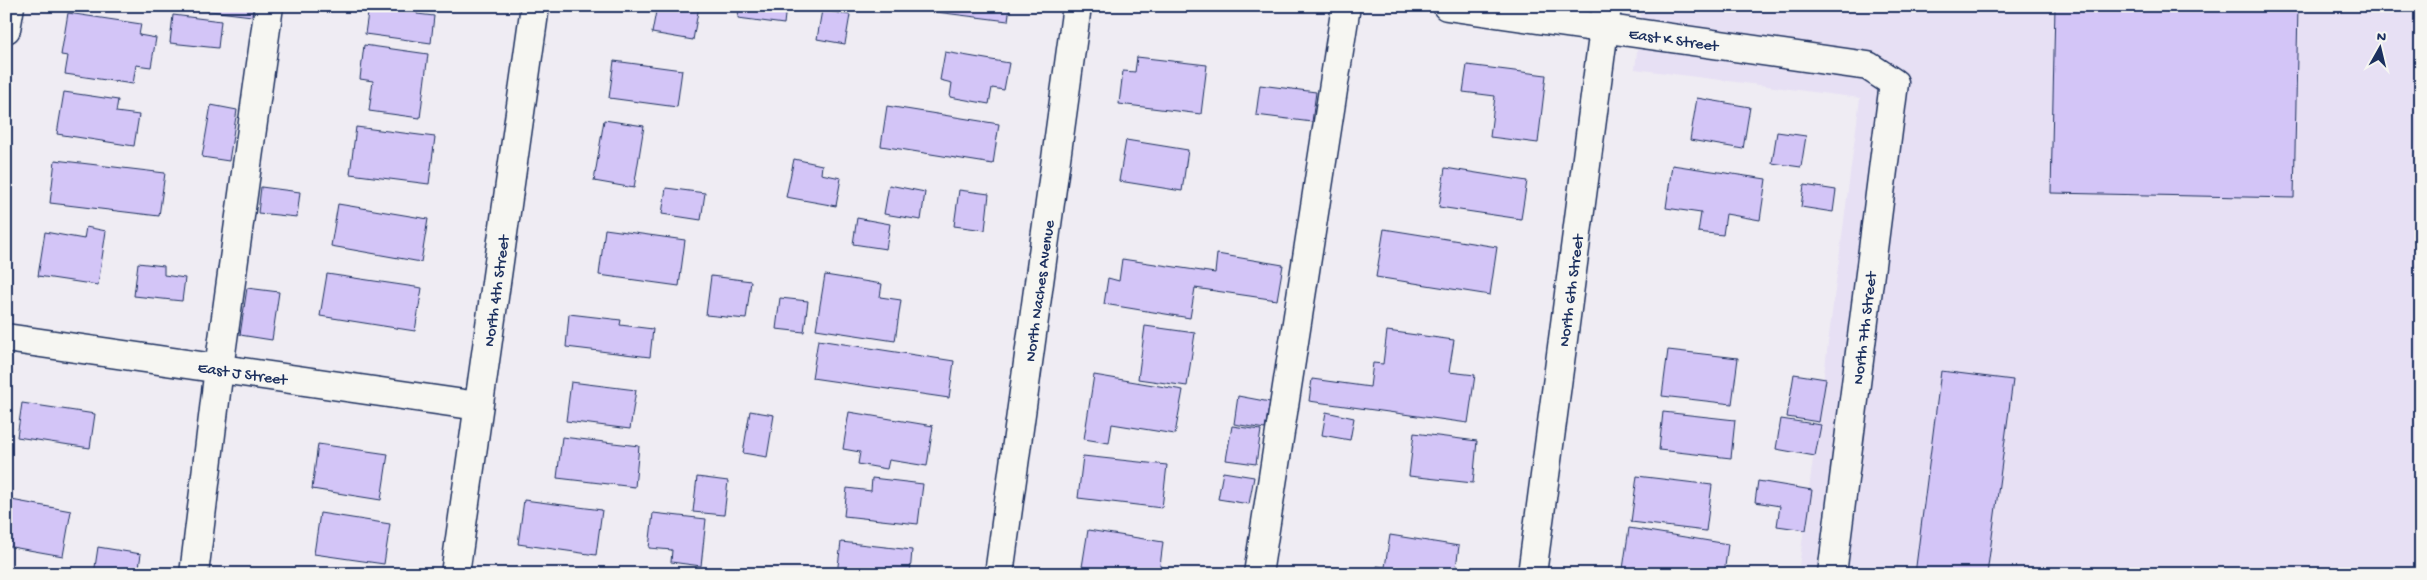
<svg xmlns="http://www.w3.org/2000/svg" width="2427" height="580" font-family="'Gochi Hand',sans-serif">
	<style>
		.built { fill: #e7e0f4 }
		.building { fill: #d3c5f7; stroke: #1b2f5e }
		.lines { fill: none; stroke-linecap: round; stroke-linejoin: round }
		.minor-casing { stroke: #1b2f5e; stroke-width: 31 }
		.minor { stroke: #f6f6f2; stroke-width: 28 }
		.labels { text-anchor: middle; stroke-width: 4.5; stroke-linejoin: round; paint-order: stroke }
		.street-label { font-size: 16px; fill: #1b2f5e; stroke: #f6f6f2 }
	</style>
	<rect width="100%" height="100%" fill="#efecf3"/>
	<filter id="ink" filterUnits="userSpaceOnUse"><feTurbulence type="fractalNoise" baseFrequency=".02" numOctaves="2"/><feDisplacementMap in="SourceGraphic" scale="10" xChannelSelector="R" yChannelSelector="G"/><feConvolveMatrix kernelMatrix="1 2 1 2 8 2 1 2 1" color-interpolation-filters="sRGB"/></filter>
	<g filter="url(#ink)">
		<path class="built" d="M1642 6H2421V574H1798L1860 98 1635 69Z"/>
		<path class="building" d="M202 6H253L252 16 202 10Z
			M369 6H418L417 14 434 16 431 43 365 34Z
			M657 6H699L693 40 652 33Z
			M739 6H786L784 24 738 18Z
			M920 6H1010L1008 21 920 10Z
			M2055 6H2298L2294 198 2051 193Z
			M822 10 850 15 845 44 817 39Z
			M68 13 141 24 139 35 156 38 151 67 136 65 133 84 65 74 68 56 61 55Z
			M173 15 221 21 218 48 170 43Z
			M364 45 428 54 420 118 369 111 373 81 360 79Z
			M945 52 1009 63 1004 90 992 88 989 104 950 97 952 83 940 80Z
			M1137 57 1207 65 1201 114 1119 104 1123 71 1135 72Z
			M614 61 682 70 677 107 609 98Z
			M1467 65 1546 75 1538 143 1490 137 1495 96 1463 92Z
			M1260 85 1316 92 1312 122 1256 115Z
			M64 92 118 100 116 112 139 115 134 146 57 134Z
			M1697 98 1750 107 1743 149 1690 140Z
			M211 105 237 110 229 161 202 157Z
			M887 106 999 124 993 164 881 146Z
			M604 120 644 126 634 188 594 181Z
			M356 127 435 137 429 184 350 174Z
			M1777 132 1806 136 1801 167 1772 163Z
			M1126 140 1188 150 1182 191 1119 181Z
			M794 159 822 165 821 174 841 178 836 206 786 197Z
			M55 160 165 173 159 216 50 203Z
			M1672 165 1766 179 1760 220 1726 214 1723 235 1698 232 1701 213 1666 208Z
			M1445 168 1527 181 1521 219 1439 207Z
			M889 185 925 192 921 220 884 214Z
			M1804 185 1836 190 1833 212 1801 207Z
			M261 187 300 192 297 217 258 213Z
			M666 188 705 193 701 220 662 214Z
			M959 190 989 194 985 230 954 226Z
			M338 204 428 219 421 262 331 246Z
			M857 218 890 224 886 249 853 244Z
			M86 227 106 231 98 285 38 276 45 232 84 239Z
			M605 229 685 240 679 286 599 275Z
			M1384 229 1497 247 1490 295 1376 277Z
			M1217 254 1283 265 1277 300 1195 288 1190 318 1104 304 1108 278 1119 281 1122 259 1215 273Z
			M138 263 164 266V275L185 278 182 301 134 296Z
			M327 274 422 288 415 331 320 316Z
			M825 275 882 284 880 297 901 300 895 341 816 329Z
			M711 276 751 281 746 319 706 315Z
			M247 288 279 292 272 340 240 335Z
			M780 298 808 301 804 332 776 329Z
			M569 314 621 320 620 325 653 329 650 357 566 347Z
			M1145 326 1195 333 1187 386 1138 379Z
			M1387 331 1454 340 1449 372 1475 375 1468 423 1309 401 1312 379 1370 387 1373 363 1383 364Z
			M818 340 954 361 949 398 812 378Z
			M1668 350 1738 358 1732 404 1662 396Z
			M1941 371 2013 380 1987 574H1915Z
			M1794 374 1826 379 1819 422 1787 417Z
			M1094 375 1183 390 1175 434 1112 424 1109 443 1084 439Z
			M571 382 636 390 630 429 566 421Z
			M1238 396 1270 402 1265 429 1234 424Z
			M22 403 95 414 90 448 17 437Z
			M750 411 774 415 767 457 743 453Z
			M849 412 933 426 927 466 889 460 887 469 858 464 860 452 843 449Z
			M1326 412 1354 418 1350 440 1322 435Z
			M1663 412 1735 420 1731 458 1659 450Z
			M1781 419 1821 425 1815 456 1776 449Z
			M1232 426 1261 430 1256 464 1226 460Z
			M1414 433 1477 441 1473 483 1409 476Z
			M562 437 639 446 635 487 557 478Z
			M318 444 388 454 381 500 312 489Z
			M1083 456 1167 465 1162 508 1078 498Z
			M1223 472 1254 477 1249 504 1218 499Z
			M1637 476 1712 485 1706 531 1631 522Z
			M697 477 728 481 724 515 693 512Z
			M872 478 923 484 918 524 844 516 847 488 871 491Z
			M1758 481 1812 490 1806 530 1777 526 1780 506 1755 502Z
			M6 499 71 511 63 556 6 546Z
			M524 500 602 510 596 555 518 544Z
			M320 513 390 524 384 564 314 554Z
			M653 513 706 519 701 566 671 562 672 550 649 548Z
			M1629 528 1728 544 1724 574H1657L1623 569Z
			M1088 530 1163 542 1159 574H1126L1082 567Z
			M1390 535 1459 546 1455 574H1376L1377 566 1385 567Z
			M841 542 912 550 910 574H837Z
			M98 547 141 554 138 574H94Z"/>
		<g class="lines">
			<g class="minor-casing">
				<g id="minor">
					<path id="s1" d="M1447 6 1868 66 1894 83 1832 574"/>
					<path d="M6 29 10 6"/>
					<path id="s2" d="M6 338 478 406"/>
					<path d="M194 574 219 368 269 6"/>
					<path id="s3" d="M455 574 535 6"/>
					<path id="s4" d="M999 574 1077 6"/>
					<path d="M1258 574 1346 6"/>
					<path id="s5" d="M1532 574 1607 6"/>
				</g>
			</g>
			<use href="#minor" class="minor"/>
		</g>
	</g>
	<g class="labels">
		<g class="street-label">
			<text dy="6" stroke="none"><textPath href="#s1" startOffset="229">East K Street</textPath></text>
			<text dy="6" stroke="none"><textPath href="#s3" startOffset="286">North 4th Street</textPath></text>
			<text dy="6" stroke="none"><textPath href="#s4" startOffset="286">North Naches Avenue</textPath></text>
			<text dy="6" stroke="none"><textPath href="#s5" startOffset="286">North 6th Street</textPath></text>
			<text transform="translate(1863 328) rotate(-83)" y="6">North 7th Street</text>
			<text dy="6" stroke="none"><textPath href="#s2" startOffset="239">East J Street</textPath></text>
		</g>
	</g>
	<rect width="2427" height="580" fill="none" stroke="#f6f6f2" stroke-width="25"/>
	<rect x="12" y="12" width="2402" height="555" fill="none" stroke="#1b2f5e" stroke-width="2" filter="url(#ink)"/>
	<g transform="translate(2380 48) rotate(8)" stroke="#f6f6f2" stroke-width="4" paint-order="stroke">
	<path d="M0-4L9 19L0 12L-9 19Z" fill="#1b2f5e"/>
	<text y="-8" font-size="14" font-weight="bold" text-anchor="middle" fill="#1b2f5e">N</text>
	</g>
</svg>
